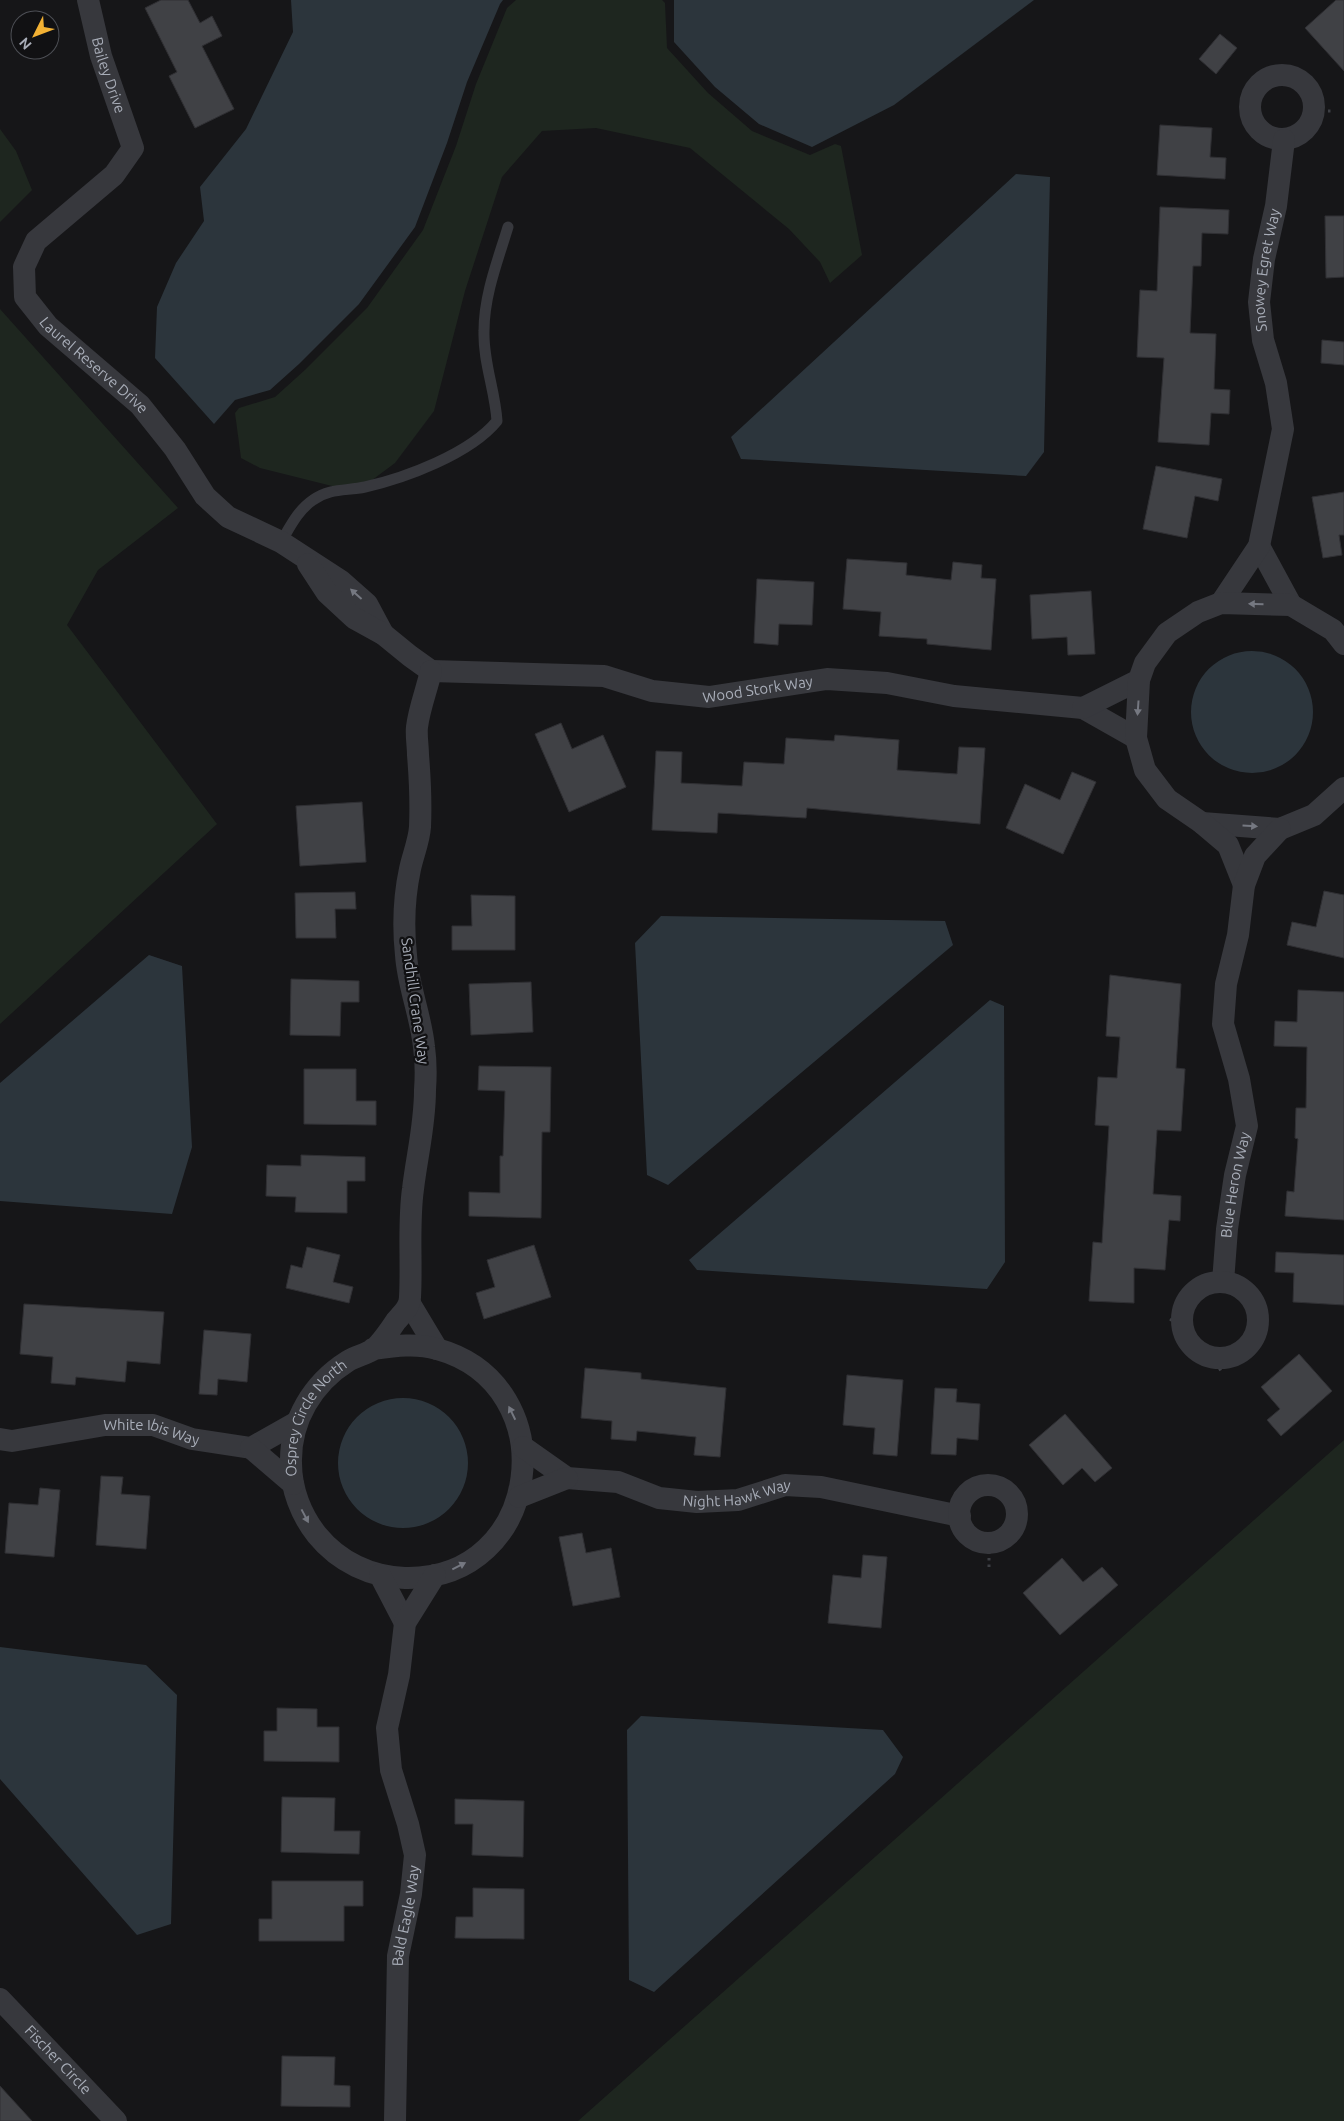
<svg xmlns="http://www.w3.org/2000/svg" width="1344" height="2121" font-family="Ubuntu,sans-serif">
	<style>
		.green { fill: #1e261f }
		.water { fill: #2c353c }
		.building { fill: #404145; stroke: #303034 }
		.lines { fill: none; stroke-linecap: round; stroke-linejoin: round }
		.path { stroke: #3d3f44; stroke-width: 3; stroke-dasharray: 2.5 4; stroke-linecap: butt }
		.lane { stroke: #37383d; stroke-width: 11 }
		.street { stroke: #37383d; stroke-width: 22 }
		.oneway { fill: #757881 }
		.labels { text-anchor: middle; stroke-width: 4.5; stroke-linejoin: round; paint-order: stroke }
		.street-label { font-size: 15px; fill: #a8adb8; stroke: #111113 }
	</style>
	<rect width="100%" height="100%" fill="#161618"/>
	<path class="green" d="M516 0H662L665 3 667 48 708 93 752 131 810 155 835 144 841 146 862 255 830 283 820 262 789 229 690 148 596 128 542 131 502 177 465 291 434 411 395 463 356 492 260 468 241 458 235 413 239 408 275 397 306 369 367 308 423 230 456 146 476 84 507 8Z
		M0 129 16 151 32 190 0 222Z
		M0 309 178 508 98 570 67 625 217 824 0 1024Z
		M1344 1440V2121H578Z"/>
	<path class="water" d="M291 0H503L500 4 467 82 447 143 415 227 359 304 299 364 270 390 235 400 214 424 155 358 157 307 176 263 204 221 200 187 246 129 293 32Z
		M674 0H1034L894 105 812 147 759 124 715 87 674 42Z
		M1016 174 1050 177 1044 452 1026 476 741 459 731 437Z
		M1191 712a61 61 0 1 1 122 0a61 61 0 1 1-122 0Z
		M661 916 945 921 953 945 668 1185 647 1175 635 943Z
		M149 955 182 966 192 1147 172 1214 0 1201V1083Z
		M990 1000 1004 1006 1005 1262 987 1289 697 1270 689 1260Z
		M338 1463a65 65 0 1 1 130 0a65 65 0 1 1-130 0Z
		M0 1647 146 1665 177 1695 171 1924 137 1935 0 1779Z
		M641 1716 883 1730 903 1757 895 1774 654 1992 629 1980 627 1730Z"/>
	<path class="building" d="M161 0H188L200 23 212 16 222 36 202 46 234 109 195 128 169 76 177 72 145 8Z
		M1336 0H1344V71L1305 28Z
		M1220 34 1237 48 1216 74 1199 59Z
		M1160 125 1212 128 1210 157 1226 158 1225 179 1157 175Z
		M1160 207 1229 210 1228 234 1202 233 1201 266H1193L1190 333 1216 334 1214 389 1230 390 1229 414 1211 413 1209 445 1158 442 1164 358 1137 357 1140 290 1157 291Z
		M1325 216H1344V277L1326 278Z
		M1322 340 1344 342V365L1321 363Z
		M1156 466 1222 479 1218 501 1195 496 1187 538 1143 529Z
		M1344 492V535H1339L1342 555 1323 558 1312 497Z
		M847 559 907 563 906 575 951 580 953 562 982 565 981 578 996 579 991 650 927 644V639L879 636 881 612 843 609Z
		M757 579 814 582 812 625 779 624 778 645 754 643Z
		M1091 591 1095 654 1068 655 1067 637 1032 639 1030 595Z
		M561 723 572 749 603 735 626 787 569 812 535 734Z
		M835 735 899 740 897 770 957 774 959 747 985 748 980 824 807 808 806 818 718 813 717 833 652 830 656 751 682 752 681 783 742 786 744 762 784 764 786 738 834 741Z
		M1072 772 1096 782 1063 854 1006 828 1025 784 1060 800Z
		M362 802 366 862 300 866 296 806Z
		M1324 891 1344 895V958L1287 945 1292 922 1316 927Z
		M355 892 356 909H335L336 938H296L295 893Z
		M471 895 515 896V950H452V926H472Z
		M1110 975 1181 984 1176 1068 1185 1069 1181 1131 1157 1130 1153 1194 1181 1196 1180 1221 1169 1220 1165 1270 1134 1268V1303L1089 1301 1093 1242 1102 1243 1109 1126 1095 1125 1098 1077 1117 1078 1120 1037 1106 1036Z
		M291 979 359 981V1002H341L340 1036 290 1035Z
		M531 982 533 1032 471 1035 469 984Z
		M1298 990 1344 992V1220L1285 1216 1287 1191 1294 1192 1298 1139 1295 1138 1296 1108H1306L1307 1047 1274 1046 1275 1021 1297 1022Z
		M479 1066 551 1067 550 1132H542L541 1218 469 1216V1192L500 1193V1156H503L505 1091 478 1090Z
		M304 1069H356V1101H376V1125L304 1124Z
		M301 1155 365 1157V1181H347V1213L295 1212 296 1197 266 1196 267 1165 301 1166Z
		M534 1245 551 1297 484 1319 476 1293 495 1287 487 1260Z
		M307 1247 340 1255 333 1282 353 1287 349 1303 286 1288 291 1265 302 1268Z
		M1276 1252 1344 1255V1305L1293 1302 1294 1273 1275 1272Z
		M24 1304 164 1312 160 1364 127 1361 125 1382 76 1377 75 1385 51 1383 53 1357 20 1354Z
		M204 1330 251 1334 247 1382 218 1379 217 1395 199 1394Z
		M1299 1354 1332 1391 1281 1436 1267 1420 1280 1409 1261 1387Z
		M585 1368 641 1373V1379L726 1388 720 1457 694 1455 696 1437 637 1431 636 1441 611 1439 612 1421 581 1418Z
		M847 1375 903 1380 897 1456 873 1454 875 1428 843 1425Z
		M935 1388 957 1389 956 1402 980 1404 978 1440 957 1438 956 1455 931 1454Z
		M1065 1414 1112 1468 1095 1482 1082 1468 1063 1485 1029 1445Z
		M101 1476 123 1477 121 1494 150 1496 146 1549 96 1545Z
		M40 1488 60 1490 54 1557 5 1553 9 1503 38 1505Z
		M582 1533 586 1553 611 1548 620 1597 573 1606 559 1537Z
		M863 1555 887 1557 881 1628 828 1623 833 1575 861 1578Z
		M1062 1558 1083 1582 1102 1567 1118 1585 1060 1635 1023 1593Z
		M277 1708 317 1709V1727H339V1762L264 1761V1731H277Z
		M282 1797 335 1798 334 1831H360L359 1854 281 1852Z
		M455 1799 524 1801 523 1857 472 1855 473 1824H455Z
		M272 1881H363V1906H344V1941H259V1919H272Z
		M473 1888 524 1889V1939L455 1938 456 1917H473Z
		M282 2056 335 2057 334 2085 350 2086V2107L281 2106Z
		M0 2086 32 2121H0Z"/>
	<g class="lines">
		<path class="path" d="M1315 111H1333
			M1170 1319 1182 1327
			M1213 1357 1221 1371
			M989 1567V1544"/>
		<path class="lane" d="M281 542C290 527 298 510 313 500 330 488 346 491 365 487 405 478 470 454 497 421 495 390 483 362 484 331 484 295 498 260 508 227"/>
		<g class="street">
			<path id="s1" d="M88 0 101 56 133 148 114 175 36 241 24 267 25 297 48 326 140 405 175 449 205 496 228 517 281 542 341 581 367 604 383 634"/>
			<circle cx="1282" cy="107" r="32"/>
			<path d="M1259 546 1291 605"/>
			<path d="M308 564 327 593 354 618 383 634 410 656 431 671"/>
			<path id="s2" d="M1221 603 1259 546 1283 429 1276 383 1263 340 1259 302 1264 259 1276 206 1284 140"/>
			<path id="s3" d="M431 671 604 676 652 691 709 697 827 679 887 683 954 696 1083 708 1136 738"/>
			<path d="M1083 708 1139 680"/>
			<path d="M1202 823 1280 829 1314 815 1344 788"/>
			<path d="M1244 885 1228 845 1202 823 1167 799 1145 770 1136 738 1139 680 1145 663 1167 633 1198 612 1221 603 1291 605 1333 630 1344 644"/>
			<path id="s4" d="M1223 1282 1227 1229 1235 1175 1247 1126 1239 1079 1223 1024 1226 984 1238 935 1244 885 1255 856 1280 829"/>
			<circle cx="1220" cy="1320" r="38"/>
			<path d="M410 1304 437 1349"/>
			<path id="s5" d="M373 1349C395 1346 416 1343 437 1349 567 1385 543 1581 405 1578 371 1577 339 1562 317 1535 301 1515 291 1489 291 1463 290 1420 313 1383 348 1361 356 1356 367 1354 374 1349 382 1342 390 1330 396 1321 403 1313 410 1307 410 1297 412 1262 408 1224 413 1189 417 1155 425 1125 425 1090 426 1076 426 1061 424 1047 421 1016 408 986 406 955 403 927 404 897 410 869 413 855 419 841 420 827 421 804 420 779 418 755 418 746 416 736 417 727 419 709 427 689 431 671"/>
			<path id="s6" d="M0 1439 12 1441 105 1425H153L192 1439 251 1448 297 1422"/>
			<path id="s7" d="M523 1447 567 1478 618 1482 659 1498 697 1502 738 1500 785 1485 821 1487 960 1516"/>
			<path d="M251 1448 293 1484"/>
			<circle cx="988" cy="1514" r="29"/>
			<path d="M519 1497 567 1478"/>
			<path d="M380 1575 405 1623"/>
			<path id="s8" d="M0 1999 116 2121"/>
			<path id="s9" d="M395 2121 398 1956 411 1894 415 1855 408 1824 391 1770 387 1728 399 1675 405 1623 435 1575"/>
		</g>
	</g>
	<defs><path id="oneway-solid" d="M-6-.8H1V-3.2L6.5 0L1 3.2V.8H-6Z" transform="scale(1.25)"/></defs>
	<g class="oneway">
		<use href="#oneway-solid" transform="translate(356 594) rotate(-138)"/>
		<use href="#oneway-solid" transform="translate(1256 604) rotate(-179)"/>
		<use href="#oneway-solid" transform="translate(1138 708) rotate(94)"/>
		<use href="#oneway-solid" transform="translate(1250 826) rotate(4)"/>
		<use href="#oneway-solid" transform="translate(512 1413) rotate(-116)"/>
		<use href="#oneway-solid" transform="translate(305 1516) rotate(62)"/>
		<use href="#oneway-solid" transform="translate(459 1566) rotate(-27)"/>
	</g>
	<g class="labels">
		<g class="street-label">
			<text dy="5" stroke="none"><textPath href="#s1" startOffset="78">Bailey Drive</textPath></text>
			<text dy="5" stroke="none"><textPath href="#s2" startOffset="350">Snowey Egret Way</textPath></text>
			<text dy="5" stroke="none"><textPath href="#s1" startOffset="446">Laurel Reserve Drive</textPath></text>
			<text dy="5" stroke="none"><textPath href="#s3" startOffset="330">Wood Stork Way</textPath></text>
			<text transform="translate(415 1001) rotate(82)" y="5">Sandhill Crane Way</text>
			<text dy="5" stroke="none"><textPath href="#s4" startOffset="98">Blue Heron Way</textPath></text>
			<text dy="5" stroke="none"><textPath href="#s5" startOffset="634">Osprey Circle North</textPath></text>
			<text dy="5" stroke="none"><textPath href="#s6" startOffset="154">White Ibis Way</textPath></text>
			<text dy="5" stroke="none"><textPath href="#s7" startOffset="228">Night Hawk Way</textPath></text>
			<text dy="5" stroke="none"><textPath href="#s9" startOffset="206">Bald Eagle Way</textPath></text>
			<text dy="5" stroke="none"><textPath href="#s8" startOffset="84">Fischer Circle</textPath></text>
		</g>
	</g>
	<g transform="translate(35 35) rotate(228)"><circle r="24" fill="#111113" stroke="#4d4f55"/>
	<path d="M0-4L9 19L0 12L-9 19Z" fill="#f2b134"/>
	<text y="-8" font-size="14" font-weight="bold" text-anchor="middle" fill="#a8adb8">N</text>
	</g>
</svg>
